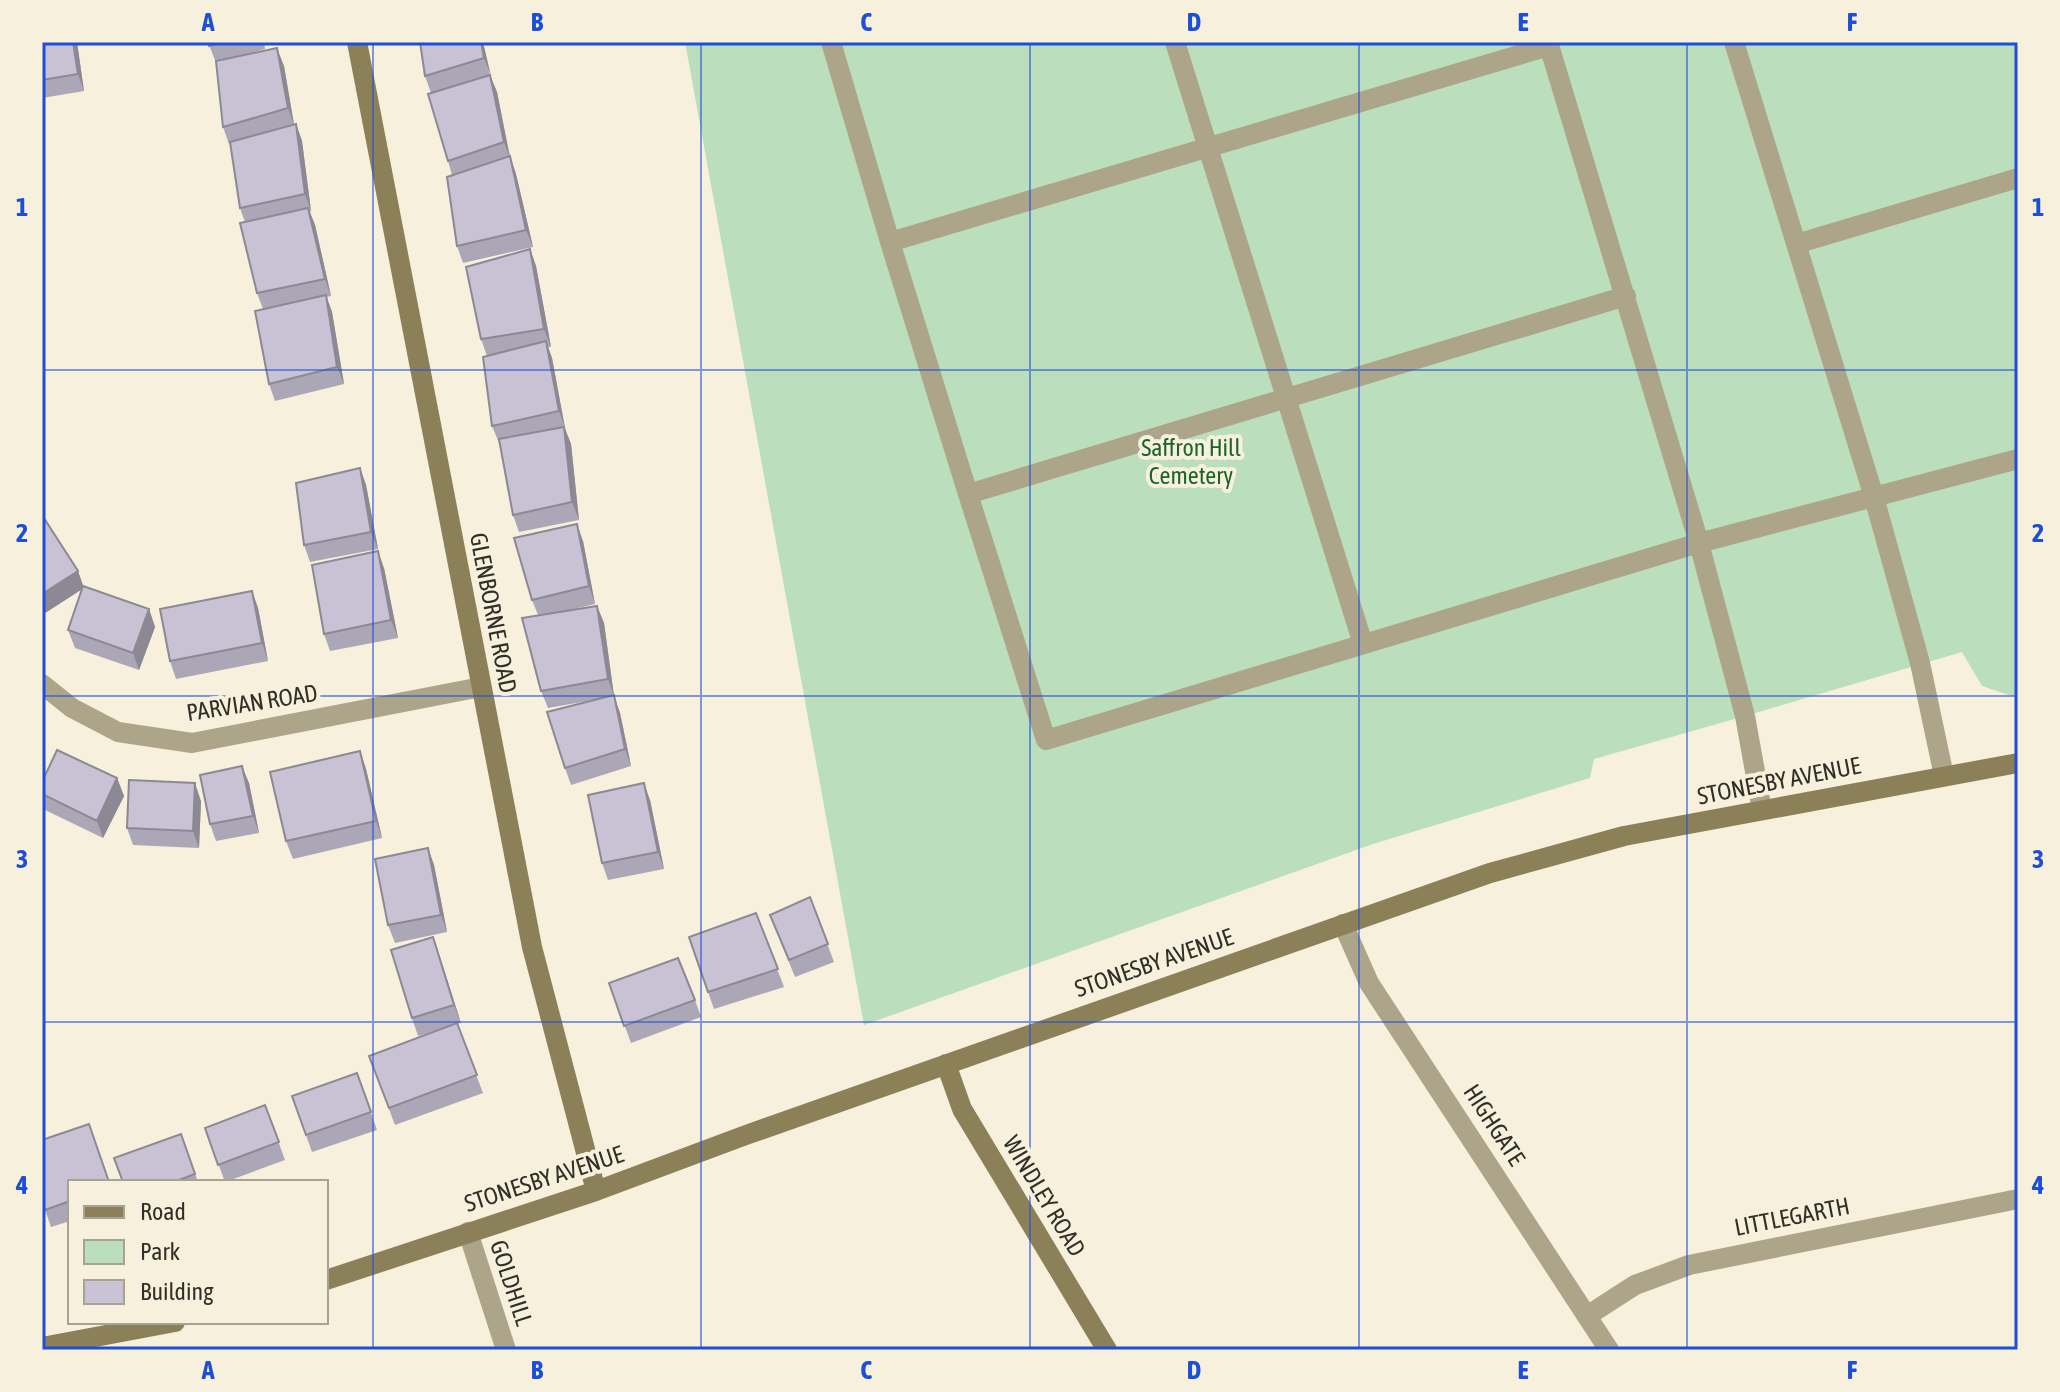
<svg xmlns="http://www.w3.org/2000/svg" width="2060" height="1392" font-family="'Asap Condensed',sans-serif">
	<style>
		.green { fill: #bbdebd }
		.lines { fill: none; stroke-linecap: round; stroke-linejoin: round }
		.lane { stroke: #aca58a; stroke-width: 20 }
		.street { stroke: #aca58a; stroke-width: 20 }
		.secondary { stroke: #8c8058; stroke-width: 20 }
		.wall { fill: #aca7b6 }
		.shaded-wall { fill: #8c8894 }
		.building { fill: #c8c2d4; stroke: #8c8894; stroke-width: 2 }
		.grid { fill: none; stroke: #1d4ed8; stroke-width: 2; stroke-opacity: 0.55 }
		.labels { text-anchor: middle; stroke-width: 8; stroke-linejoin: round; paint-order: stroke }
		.park-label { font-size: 24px; fill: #1c652a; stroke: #f6f0dc }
		.street-label { font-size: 24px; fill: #312f27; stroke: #f6f0dc }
		.neatline { fill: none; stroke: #1d4ed8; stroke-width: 3 }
		.grid-label { font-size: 26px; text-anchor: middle; font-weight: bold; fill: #1d4ed8 }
	</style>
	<rect width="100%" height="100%" fill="#f6f0dc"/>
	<path class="green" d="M685 42H2018V698L1982 686 1962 652 1745 716 1594 759 1590 778 1373 844 864 1025Z"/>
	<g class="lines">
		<path class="lane" d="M831 42 890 242
			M1175 42 1363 644
			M1548 42 1699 543 1745 716 1762 810
			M1734 42 1874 497 1920 663 1944 776
			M1549 46 890 242 968 494 1626 296
			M1796 244 2018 178
			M968 494 1046 740 1699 543 2018 459"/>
		<path class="street" d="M42 684 72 708 118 732 192 743 481 687
			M1343 924 1369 983 1609 1350
			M468 1232 506 1350
			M1587 1316 1635 1285 1689 1265 2018 1199"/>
		<path class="secondary" d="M357 42 532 947 596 1191
			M946 1064 962 1109 1107 1350
			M326 1280 596 1191 746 1135 1490 873 1624 836 2018 763
			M42 1347 175 1322"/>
	</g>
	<path class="wall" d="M42 42H77L84 91 42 98Z
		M208 42H264L265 49 242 56 284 66 294 124H296L302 141 311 211 310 212 315 225 331 296 326 297 332 312 344 384 275 401 269 384 263 309 257 293 245 222 240 208 231 144H229L223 127 216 63Z
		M420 42H483L490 76 497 92 510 156 516 174 533 247 463 263 457 246 452 175 448 161 431 93 425 76Z
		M530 249 536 266 551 347H548L552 358 565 428 571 444 579 520 519 532 513 515 499 443 492 426 487 356 481 339Z
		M360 468 366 485 378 549 310 562 304 545Z
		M42 515 78 571 83 587 149 609 155 627 139 670 75 648 68 630 82 589 42 615Z
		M583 541 595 604 565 611 597 606 604 623 614 696 620 713 631 766 571 785 565 768 593 700 548 708 541 691 538 615 532 600Z
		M384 568 398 638 330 651 324 634Z
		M252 591 258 608 268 661 176 679 170 661Z
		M360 751 366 769 382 838 293 859 286 841Z
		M117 778 124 796 103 838 43 809 42 806V782Z
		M249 783 259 833 216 841 210 824Z
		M650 800 664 869 608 880 602 863Z
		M201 801 199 848 133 845 127 828Z
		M428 848 434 865 447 932 395 943 388 925Z
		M810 897 834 962 795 977 770 915Z
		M756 913 784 987 714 1009 689 937Z
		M433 937 461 1023 457 1024 483 1093 395 1125 369 1056 445 1028 418 1036 412 1018Z
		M609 983 695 1000 701 1017 631 1043Z
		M357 1073 377 1130 312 1152 292 1096Z
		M265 1105 285 1160 225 1182 205 1128Z
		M181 1134 198 1182H122Z
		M70 1182V1221L51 1227 42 1201Z"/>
	<path class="shaded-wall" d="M73 42H77L84 91 78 74Z
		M481 42H483L491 76 484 58Z
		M277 48 284 66 294 125 288 108Z
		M490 75 497 92 510 159 504 142Z
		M296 124 302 141 311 211 305 194Z
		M510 156 516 174 533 247 526 230Z
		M308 208 315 225 331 296 325 279Z
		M530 249 536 266 551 347 544 329Z
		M326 295 332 312 344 384 337 367Z
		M546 341 552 358 565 428 559 411Z
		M564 427 571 444 579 520 572 502Z
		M360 468 366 485 378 549 371 532Z
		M577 524 583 541 595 604 589 586Z
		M378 551 384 568 398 638 391 620Z
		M78 571 84 588 42 615V594Z
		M252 591 258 608 268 661 262 643Z
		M597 606 604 623 614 696 620 713 631 766 625 749 614 696 608 679Z
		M149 609 155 627 139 670 133 653Z
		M360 751 366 769 382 838 376 821Z
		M242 766 249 783 259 833 253 816Z
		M117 778 124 796 103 838 97 821Z
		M195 783 201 801 199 848 193 831Z
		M644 783 650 800 664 869 658 852Z
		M428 848 434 865 447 932 441 915Z
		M433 937 439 954 461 1023 454 1005Z"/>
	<path class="building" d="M42 42H73L78 74 42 80Z
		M208 42H223L209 46Z
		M420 42H481L484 58 425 76Z
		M277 48 288 108 223 127 216 61Z
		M490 75 504 142 448 161 428 94Z
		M296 124 305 194 240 208 230 142Z
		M510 156 526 230 457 246 447 177Z
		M308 208 325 279 257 293 240 223Z
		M530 249 544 329 481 339 466 267Z
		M326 295 337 367 269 384 255 311Z
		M546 341 559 411 492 426 483 357Z
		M564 427 572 502 513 515 499 439Z
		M360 468 371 532 304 545 296 483Z
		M42 515 78 571 42 594Z
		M577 524 589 586 532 600 514 538Z
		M378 551 391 620 324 634 312 565Z
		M83 586 149 609 133 653 68 630Z
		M252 591 262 643 170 661 160 609Z
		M597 606 608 679 541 691 522 618Z
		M614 695 625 749 565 768 547 712Z
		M57 750 117 778 97 821 42 794V782Z
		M360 751 376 821 286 841 270 772Z
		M242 766 253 816 210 824 200 775Z
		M129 780 195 783 193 831 127 828Z
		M644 783 658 852 602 863 588 795Z
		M428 848 441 915 388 925 375 859Z
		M810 897 828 944 789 960 770 915Z
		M756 913 778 969 708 992 689 937Z
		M433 937 454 1005 412 1018 391 950Z
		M678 958 695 1000 624 1026 609 983Z
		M457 1023 477 1075 389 1108 369 1056Z
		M357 1073 371 1112 306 1135 292 1096Z
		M265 1105 279 1142 218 1165 205 1128Z
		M89 1124 109 1182H70V1201L45 1210 42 1201V1140Z
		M181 1134 195 1174 174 1182H123L114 1158Z"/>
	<path class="grid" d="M373 42V1350M701 42V1350M1030 42V1350M1359 42V1350M1687 42V1350M42 370H2018M42 696H2018M42 1022H2018"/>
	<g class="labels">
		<g class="park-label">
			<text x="1191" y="456">Saffron Hill<tspan x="1191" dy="28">Cemetery</tspan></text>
		</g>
		<g class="street-label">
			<text transform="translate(493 613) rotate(79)" y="8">GLENBORNE ROAD</text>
			<text transform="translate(252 703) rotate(-9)" y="8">PARVIAN ROAD</text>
			<text transform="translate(1779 781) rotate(-11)" y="8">STONESBY AVENUE</text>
			<text transform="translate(1154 963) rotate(-19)" y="8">STONESBY AVENUE</text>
			<text transform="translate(1494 1125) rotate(57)" y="8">HIGHGATE</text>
			<text transform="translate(544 1179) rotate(-18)" y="8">STONESBY AVENUE</text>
			<text transform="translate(1044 1196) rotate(59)" y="8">WINDLEY ROAD</text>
			<text transform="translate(1792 1217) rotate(-11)" y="8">LITTLEGARTH</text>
			<text transform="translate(511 1283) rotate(72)" y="8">GOLDHILL</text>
		</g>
	</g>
	<rect width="2060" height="1392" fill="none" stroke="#f6f0dc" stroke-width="88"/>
	<rect x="68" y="1180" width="260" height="144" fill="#f6f0dc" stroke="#a7a394" stroke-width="2"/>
	<rect x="84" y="1206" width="40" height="12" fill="#8c8058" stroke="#a7a394" stroke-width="2"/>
	<text x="140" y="1220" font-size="24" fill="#312f27">Road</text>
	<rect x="84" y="1240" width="40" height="24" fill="#bbdebd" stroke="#a7a394" stroke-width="2"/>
	<text x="140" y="1260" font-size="24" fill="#312f27">Park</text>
	<rect x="84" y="1280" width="40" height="24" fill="#c8c2d4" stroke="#a7a394" stroke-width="2"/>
	<text x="140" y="1300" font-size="24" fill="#312f27">Building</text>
	<rect x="44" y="44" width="1972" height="1304" class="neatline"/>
	<g class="grid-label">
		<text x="208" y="31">A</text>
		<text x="537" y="31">B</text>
		<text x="866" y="31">C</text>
		<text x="1194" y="31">D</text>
		<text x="1523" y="31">E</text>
		<text x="1852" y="31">F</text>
		<text x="22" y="216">1</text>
		<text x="2038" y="216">1</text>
		<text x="22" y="542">2</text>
		<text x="2038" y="542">2</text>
		<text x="22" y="868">3</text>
		<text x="2038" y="868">3</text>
		<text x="22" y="1194">4</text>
		<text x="2038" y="1194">4</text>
		<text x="208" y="1379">A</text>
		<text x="537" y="1379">B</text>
		<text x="866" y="1379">C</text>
		<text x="1194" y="1379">D</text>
		<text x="1523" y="1379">E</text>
		<text x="1852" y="1379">F</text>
	</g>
</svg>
